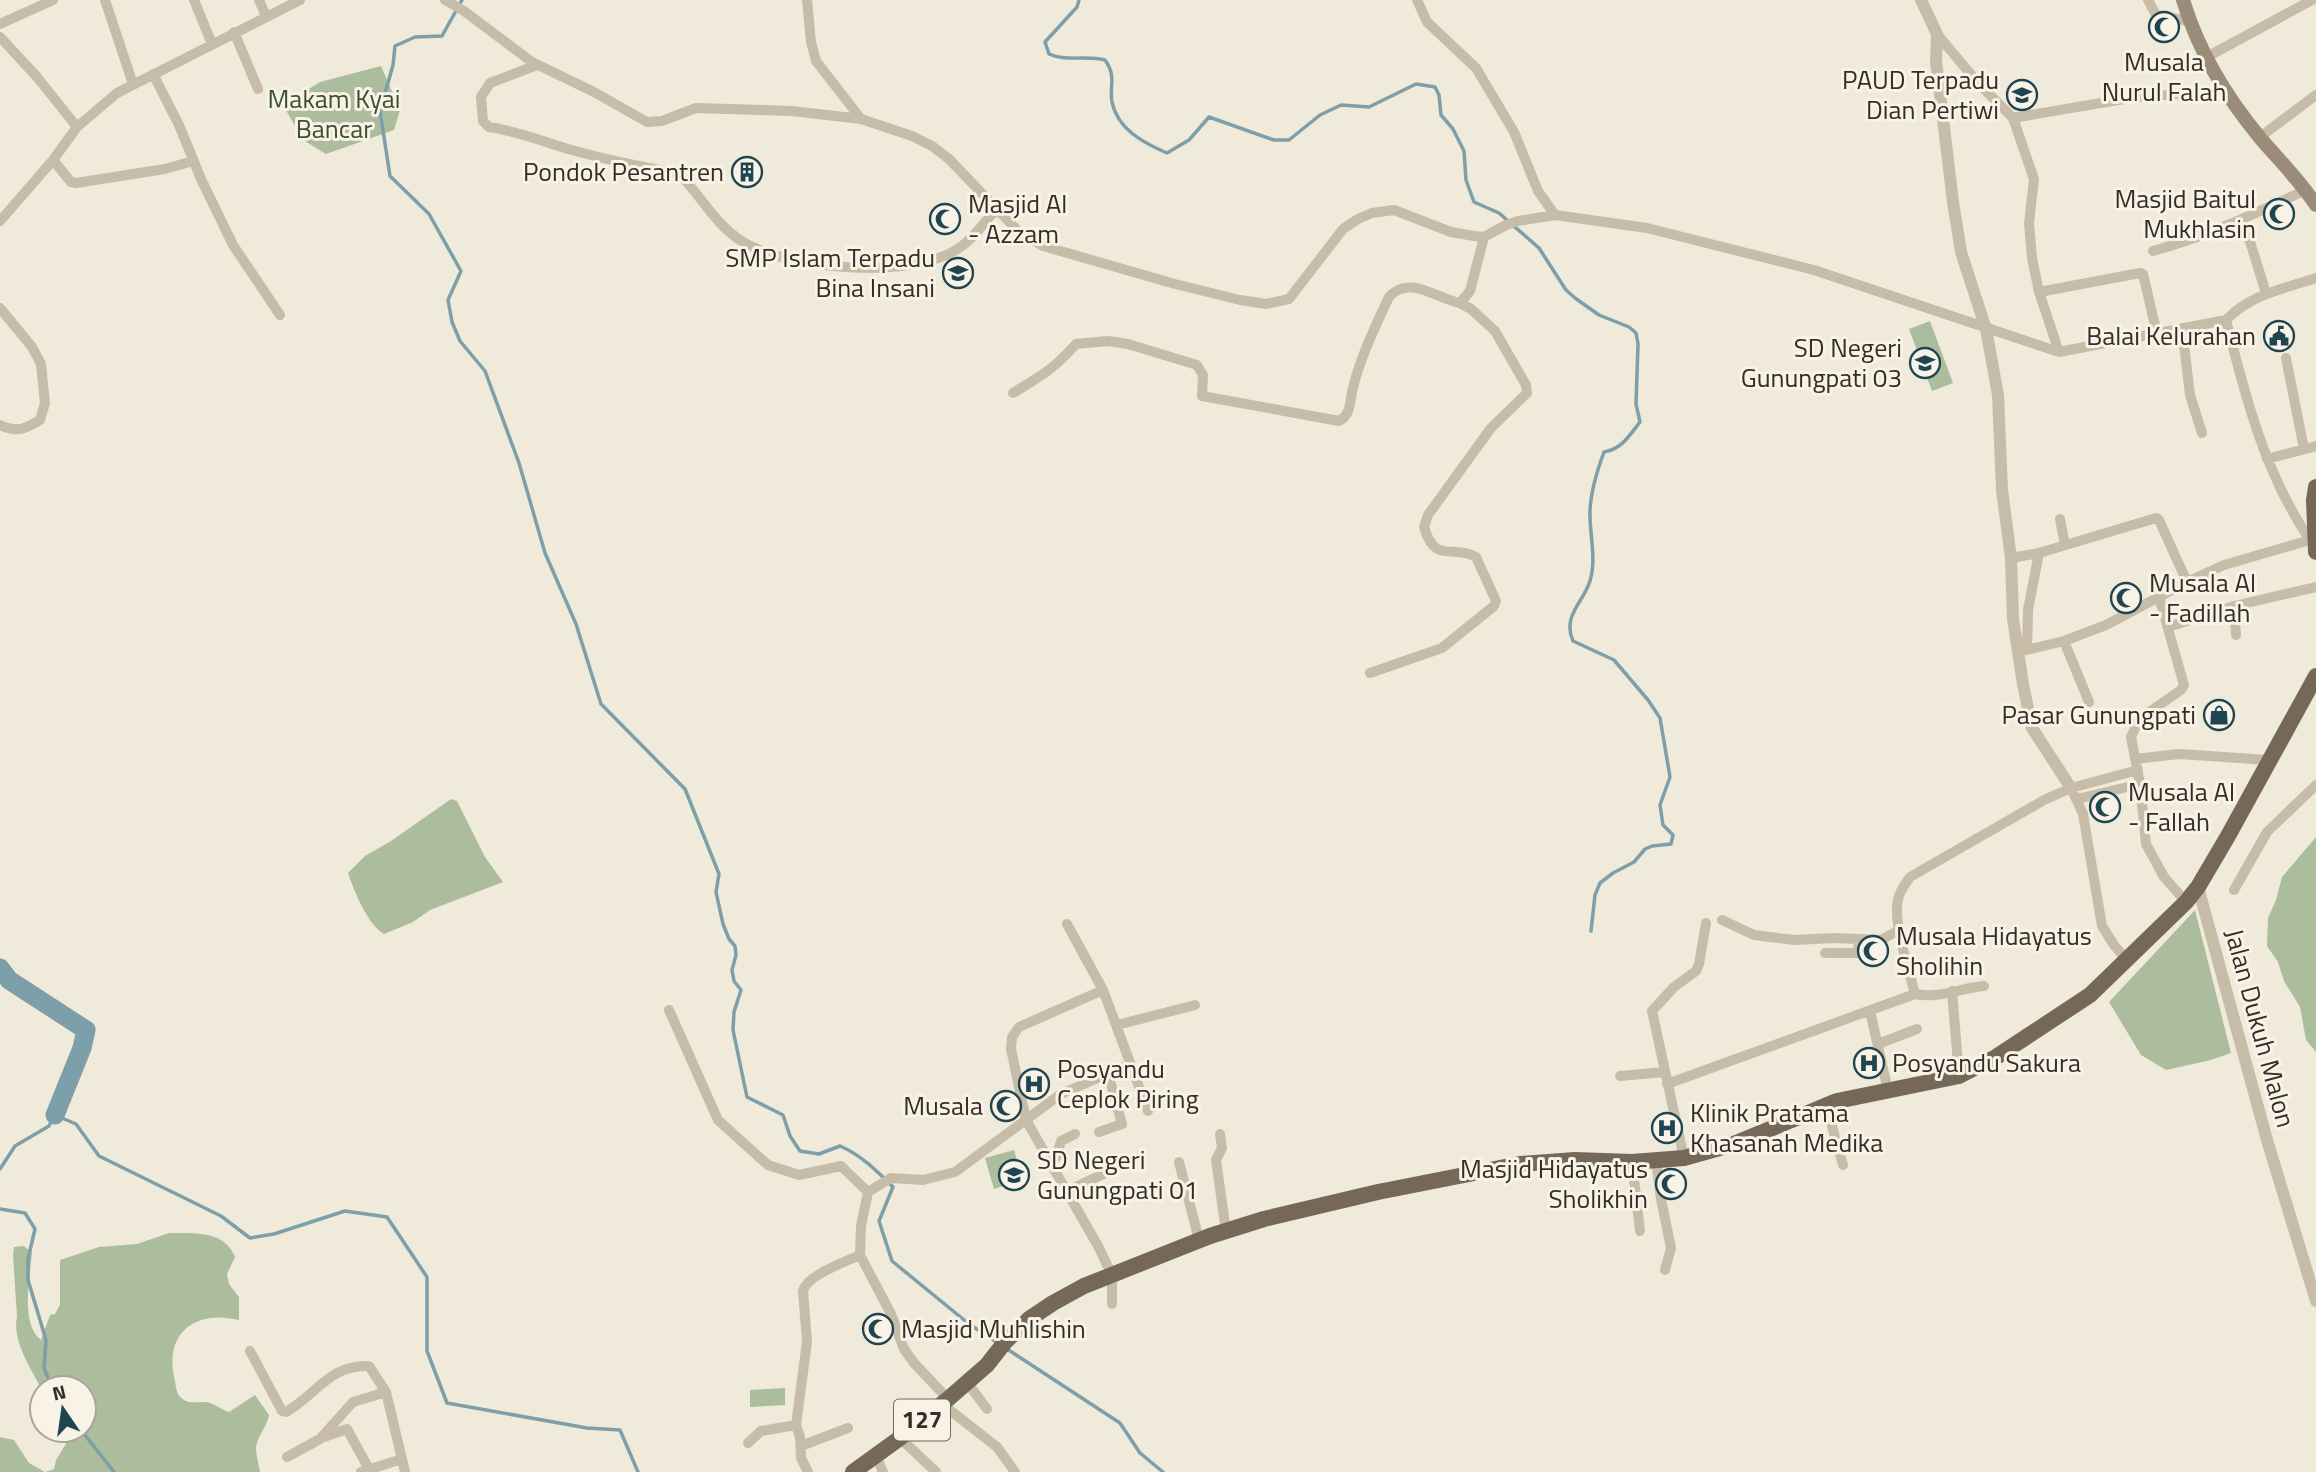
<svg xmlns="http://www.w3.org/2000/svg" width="2316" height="1472" font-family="'Titillium Web',sans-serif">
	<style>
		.green { fill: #abbd9c }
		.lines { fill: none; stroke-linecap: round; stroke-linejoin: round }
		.stream { stroke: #7c9faa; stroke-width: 3.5 }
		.river { stroke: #7c9faa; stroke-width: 19 }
		.minor { stroke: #c7bca8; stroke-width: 10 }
		.tertiary { stroke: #c7bca8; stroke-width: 12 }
		.secondary { stroke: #9a8c79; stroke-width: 14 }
		.primary { stroke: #756859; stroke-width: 16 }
		.labels { text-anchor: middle; stroke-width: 6; stroke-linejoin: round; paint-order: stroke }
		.shield { fill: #f8f3e6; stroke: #6f6960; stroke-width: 2 }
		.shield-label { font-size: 24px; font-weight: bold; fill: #342e27 }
		.poi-label { font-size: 26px; fill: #342e27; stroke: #f8f3e6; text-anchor: end }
		.park-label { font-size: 26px; fill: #3c502d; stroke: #f8f3e6 }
		.street-label { font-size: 26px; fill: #342e27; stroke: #f8f3e6 }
	</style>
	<rect width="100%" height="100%" fill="#f0eadb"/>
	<path class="green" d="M381 66 400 110 394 130 326 154 303 140 283 105 320 82Z
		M1930 321 1953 383 1932 391 1909 329Z
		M451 799 457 801 485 857 503 882 430 910 413 922 384 934C368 925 354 891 348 873L365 856 391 841Z
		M2316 837V1052L2306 1040 2300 1007 2284 981 2278 962 2267 946 2268 918 2276 900 2282 877Z
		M2195 910 2231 1053 2211 1060 2166 1070 2141 1055 2109 1002Z
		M1014 1150 1023 1180 994 1189 985 1158Z
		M169 1233C193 1233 225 1230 235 1257L227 1274 229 1284 239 1297V1320C194 1309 163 1334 175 1381 176 1389 177 1396 184 1400 193 1405 202 1400 210 1403 217 1405 222 1410 229 1412L255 1395 269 1415C267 1427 257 1436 256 1448 256 1455 259 1465 260 1472H45L54 1469 56 1460 66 1444 62 1430H84V1388H42V1391L41 1388C30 1367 12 1341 17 1316L13 1256 14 1247 24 1246 32 1253C30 1276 20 1325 41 1340L50 1315 55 1314 60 1305V1260L99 1247 137 1244Z
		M785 1388V1405L750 1407V1390Z
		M0 1437 14 1440 29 1463 45 1472H0Z"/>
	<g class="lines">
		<path class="stream" d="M462 0 442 36 415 37 395 46 393 65 380 111 390 176 429 214 461 271 448 300 452 322 460 341 485 371 519 463 545 553 576 624 601 704 685 789 719 874 716 892 723 924 729 939 735 946 736 955 732 970 734 981 741 990 734 1012 733 1030 747 1097 783 1115 790 1136 800 1151 819 1154 840 1146C861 1155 877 1171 893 1187L879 1221 892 1261 969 1324 998 1343
			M1079 0 1077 7 1045 42 1049 54C1066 62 1087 55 1105 60 1117 77 1109 85 1112 102 1118 130 1144 143 1167 153L1189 140 1209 117 1274 140H1289L1320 115 1341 105 1369 107 1416 84 1435 87 1439 95 1441 115 1453 129 1464 151 1466 180 1474 202 1499 213 1539 248 1566 290 1575 298 1599 315 1629 327 1636 333 1638 344 1636 404 1640 422C1629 436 1622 449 1604 452 1597 471 1591 490 1590 510 1589 533 1597 558 1590 581 1583 603 1562 616 1573 641L1614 660 1648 700 1660 718 1670 777 1660 805 1663 825 1673 835 1671 844 1652 846 1645 849 1634 862 1613 873 1600 883 1595 895 1591 931
			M0 1169 15 1146 49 1126 55 1115 76 1124 99 1156 221 1216 250 1238 274 1234 345 1211 387 1217 427 1277V1351L447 1403 587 1428 620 1430 638 1472
			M0 1209 25 1213 35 1229 28 1259V1280L46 1340 44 1368 52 1388
			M1007 1349 1120 1423 1140 1453 1163 1472
			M81 1430 114 1472"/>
		<path class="river" d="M0 968 9 980 86 1030 82 1048 55 1115"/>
		<path class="minor" d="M105 0 133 84
			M194 0 212 44
			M259 0 266 16
			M445 0 464 11 532 62 594 92 647 122 662 121 696 108 792 111 861 119 912 136 932 146 949 159 1020 233 1043 246 1175 284 1240 300 1266 304 1289 299 1343 229 1358 219 1372 213 1394 210 1451 232 1474 236 1484 237 1506 225 1518 221 1555 215 1647 228 1814 270 2059 352 2226 320C2251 294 2283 289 2316 278
			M807 0 811 42 816 61 861 119
			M1417 0 1427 22 1476 68 1514 132 1538 191 1555 215
			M2148 0 2156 15 2189 21
			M0 24 53 0
			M234 32 258 89
			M1937 34 1978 83 2013 118 2034 179 2029 223 2032 258 2039 292 2059 352
			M0 37 37 77 77 127
			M2205 58 2312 0
			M537 65 490 83 481 97 483 121 489 127C518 131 544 142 572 150 607 160 642 167 678 173 700 194 714 223 740 240 785 270 913 280 959 248 973 239 985 222 996 209
			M153 74 179 125 201 179 233 245 280 315
			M2013 118 2130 98 2224 90
			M2260 137 2316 95
			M53 160 71 182 76 183 165 169 193 161
			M2243 219 2266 293
			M0 221 53 160 77 127 117 93 300 0
			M2153 251C2206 237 2256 213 2306 190
			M2039 292 2140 273 2143 274 2157 334
			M0 308 32 347 41 364 45 403 40 420C25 429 17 433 0 425
			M2226 320C2245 396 2265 474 2310 540L2316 538
			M2182 328 2190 395 2202 433
			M2286 358 2304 449
			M1013 393C1041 376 1054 369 1076 344L1108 341 1128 344 1197 365 1203 375 1202 396 1339 421C1350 416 1350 403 1352 392 1359 360 1375 327 1389 297 1409 274 1437 299 1460 303L1470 291 1484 237
			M2267 459 2316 446
			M2060 519 2065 545
			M2011 558 2039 553
			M2159 597 2184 685 2181 690 2139 719 2131 737 2140 784 2146 844 2164 877 2186 902
			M2234 606 2236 635
			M2168 627 2234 606 2316 587
			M2064 641 2089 702
			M2027 649 2028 610 2039 553 2156 518 2159 520 2187 582
			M2018 652 2064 641 2106 625 2187 582 2224 565 2310 540
			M1370 673 1442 648 1494 606 1496 601 1476 557C1453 544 1435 565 1424 527L1428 515 1491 428 1527 393 1526 385 1495 331 1471 309 1460 303
			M2135 759 2179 754 2269 760
			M2071 788 2083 814 2102 926 2114 945 2127 960
			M2077 799 2140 784
			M2234 890 2267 832 2316 785
			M1722 920 1754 935 1795 940 1834 938 1881 940 1899 930
			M1067 924 1103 990 1148 1111
			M1825 953H1858L1859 939
			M1103 990 1019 1027 1012 1037 1011 1049 1026 1120 1098 1246 1112 1275V1304
			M1952 991 1959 1076
			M1915 994C1909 970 1891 918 1899 896 1901 889 1906 883 1910 877L2044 800 2071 788 2138 770
			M1915 994C1937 999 1961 988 1984 986
			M669 1010 718 1120 768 1165 799 1175 841 1166 868 1192
			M1870 1011 1888 1091
			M1117 1025 1195 1005
			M1878 1044 1917 1029
			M1620 1076 1665 1072
			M1667 1084 1915 994
			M1826 1105 1843 1165
			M1099 1132 1122 1124 1108 1073
			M1220 1134 1222 1148 1216 1160 1226 1231
			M1684 1158 1652 1011 1674 987 1696 971 1699 964 1706 923
			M1656 1160 1661 1199 1671 1248 1665 1270
			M1179 1162 1199 1240
			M1632 1162 1640 1231
			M1050 1163 1056 1158 1061 1141 1075 1134
			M1067 1191 1110 1171
			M250 1351 282 1411 286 1412C316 1395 330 1364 369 1366L386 1392 405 1472
			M966 1381 987 1409
			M948 1399 914 1363 904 1349 891 1314 860 1255 861 1226 868 1192 891 1178 923 1180 955 1172 1061 1094 1130 1064
			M942 1404 997 1447 1015 1472
			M321 1438 347 1429 369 1469
			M900 1438 936 1472
			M748 1443 761 1431 796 1425
			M801 1446 848 1428
			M876 1456 883 1472
			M287 1457 320 1439 353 1402 386 1392
			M361 1472 402 1459
			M808 1472 801 1458 800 1437 796 1425 807 1342 803 1291C807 1275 845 1262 860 1255"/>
		<path class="tertiary" d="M1921 0 1937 34 1936 61 1953 202 1961 252 1986 329 1998 395 2002 490 2011 558 2013 619 2023 684 2032 728 2071 788
			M2198 887 2267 1140 2316 1301"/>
		<path class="secondary" d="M2183 0C2199 53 2226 97 2261 139 2280 161 2300 181 2316 205"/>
		<path class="primary" d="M2316 487 2314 500 2316 552
			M853 1472 900 1438 948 1399 987 1365 1005 1342 1029 1319 1053 1303 1084 1286 1210 1236 1264 1219 1378 1192 1520 1164 1575 1160 1632 1162 1684 1158 1734 1144 1837 1101 1959 1076 1996 1057 2090 995 2186 902 2198 887 2228 836 2316 676"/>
	</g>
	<defs>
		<g id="mosque-ring" transform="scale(1.575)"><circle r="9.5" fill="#f8f3e6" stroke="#204552" stroke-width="1.5"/><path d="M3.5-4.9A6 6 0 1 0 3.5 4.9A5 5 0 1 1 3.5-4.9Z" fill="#204552"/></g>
		<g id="school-ring" transform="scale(1.575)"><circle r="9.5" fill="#f8f3e6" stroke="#204552" stroke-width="1.5"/><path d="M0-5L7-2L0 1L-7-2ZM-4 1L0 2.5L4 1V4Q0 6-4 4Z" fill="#204552"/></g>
		<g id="building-ring" transform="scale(1.575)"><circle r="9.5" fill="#f8f3e6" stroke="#204552" stroke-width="1.5"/><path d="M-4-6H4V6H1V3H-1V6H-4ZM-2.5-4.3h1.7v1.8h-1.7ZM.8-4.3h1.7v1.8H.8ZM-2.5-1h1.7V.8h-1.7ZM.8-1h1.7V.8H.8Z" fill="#204552"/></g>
		<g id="civic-ring" transform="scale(1.575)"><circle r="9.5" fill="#f8f3e6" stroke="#204552" stroke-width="1.5"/><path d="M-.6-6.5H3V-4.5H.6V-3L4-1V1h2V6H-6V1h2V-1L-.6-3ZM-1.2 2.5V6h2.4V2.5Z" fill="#204552"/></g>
		<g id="shop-ring" transform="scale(1.575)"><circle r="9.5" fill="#f8f3e6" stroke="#204552" stroke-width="1.5"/><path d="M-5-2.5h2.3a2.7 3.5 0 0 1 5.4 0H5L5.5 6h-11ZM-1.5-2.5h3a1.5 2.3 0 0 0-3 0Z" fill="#204552"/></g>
		<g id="hospital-ring" transform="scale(1.575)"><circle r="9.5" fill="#f8f3e6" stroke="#204552" stroke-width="1.5"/><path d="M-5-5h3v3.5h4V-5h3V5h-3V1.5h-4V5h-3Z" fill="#204552"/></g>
	</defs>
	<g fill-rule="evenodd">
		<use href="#mosque-ring" x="2164" y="27"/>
		<use href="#school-ring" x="2022" y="95"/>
		<use href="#building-ring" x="747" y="172"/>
		<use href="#mosque-ring" x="2279" y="214"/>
		<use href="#mosque-ring" x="945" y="219"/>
		<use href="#school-ring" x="958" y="273"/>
		<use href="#civic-ring" x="2279" y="336"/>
		<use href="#school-ring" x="1925" y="363"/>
		<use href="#mosque-ring" x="2126" y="598"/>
		<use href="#shop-ring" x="2219" y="715"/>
		<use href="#mosque-ring" x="2105" y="807"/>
		<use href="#mosque-ring" x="1873" y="951"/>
		<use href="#hospital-ring" x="1869" y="1063"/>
		<use href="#hospital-ring" x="1034" y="1084"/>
		<use href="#mosque-ring" x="1006" y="1106"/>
		<use href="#hospital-ring" x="1667" y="1128"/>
		<use href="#school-ring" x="1014" y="1175"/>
		<use href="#mosque-ring" x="1671" y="1184"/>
		<use href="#mosque-ring" x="878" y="1329"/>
	</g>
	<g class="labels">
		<rect class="shield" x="894" y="1399.5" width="56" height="41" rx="5"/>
		<g class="shield-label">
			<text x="922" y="1428">127</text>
		</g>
		<g class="poi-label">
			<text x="2164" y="71" text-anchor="middle">Musala<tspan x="2164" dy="30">Nurul Falah</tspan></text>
			<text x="1999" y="89">PAUD Terpadu<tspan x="1999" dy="30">Dian Pertiwi</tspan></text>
			<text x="724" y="181">Pondok Pesantren</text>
			<text x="2256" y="208">Masjid Baitul<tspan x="2256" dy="30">Mukhlasin</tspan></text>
			<text x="968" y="213" text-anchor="start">Masjid Al<tspan x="968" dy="30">- Azzam</tspan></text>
			<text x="935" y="267">SMP Islam Terpadu<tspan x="935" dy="30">Bina Insani</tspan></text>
			<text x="2256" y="345">Balai Kelurahan</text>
			<text x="1902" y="357">SD Negeri<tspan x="1902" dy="30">Gunungpati 03</tspan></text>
			<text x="2149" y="592" text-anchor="start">Musala Al<tspan x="2149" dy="30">- Fadillah</tspan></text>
			<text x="2196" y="724">Pasar Gunungpati</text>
			<text x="2128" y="801" text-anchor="start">Musala Al<tspan x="2128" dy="30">- Fallah</tspan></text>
			<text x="1896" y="945" text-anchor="start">Musala Hidayatus<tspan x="1896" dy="30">Sholihin</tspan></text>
			<text x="1892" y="1072" text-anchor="start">Posyandu Sakura</text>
			<text x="1057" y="1078" text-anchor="start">Posyandu<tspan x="1057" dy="30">Ceplok Piring</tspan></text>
			<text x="983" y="1115">Musala</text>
			<text x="1690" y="1122" text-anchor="start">Klinik Pratama<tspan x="1690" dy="30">Khasanah Medika</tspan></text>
			<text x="1037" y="1169" text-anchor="start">SD Negeri<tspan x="1037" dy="30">Gunungpati 01</tspan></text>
			<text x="1648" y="1178">Masjid Hidayatus<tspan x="1648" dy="30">Sholikhin</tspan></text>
			<text x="901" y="1338" text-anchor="start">Masjid Muhlishin</text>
		</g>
		<g class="park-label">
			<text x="334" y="108">Makam Kyai<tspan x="334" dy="30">Bancar</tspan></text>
		</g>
		<g class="street-label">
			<text transform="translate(2260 1028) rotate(75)" y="9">Jalan Dukuh Malon</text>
		</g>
	</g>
	<g transform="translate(63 1409) rotate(347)"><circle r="33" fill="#f8f3e6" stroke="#aaa49a" stroke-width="2"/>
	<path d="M0-5L12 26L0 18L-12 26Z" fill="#204552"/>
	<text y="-10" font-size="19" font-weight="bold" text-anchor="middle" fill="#342e27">N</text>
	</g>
</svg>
